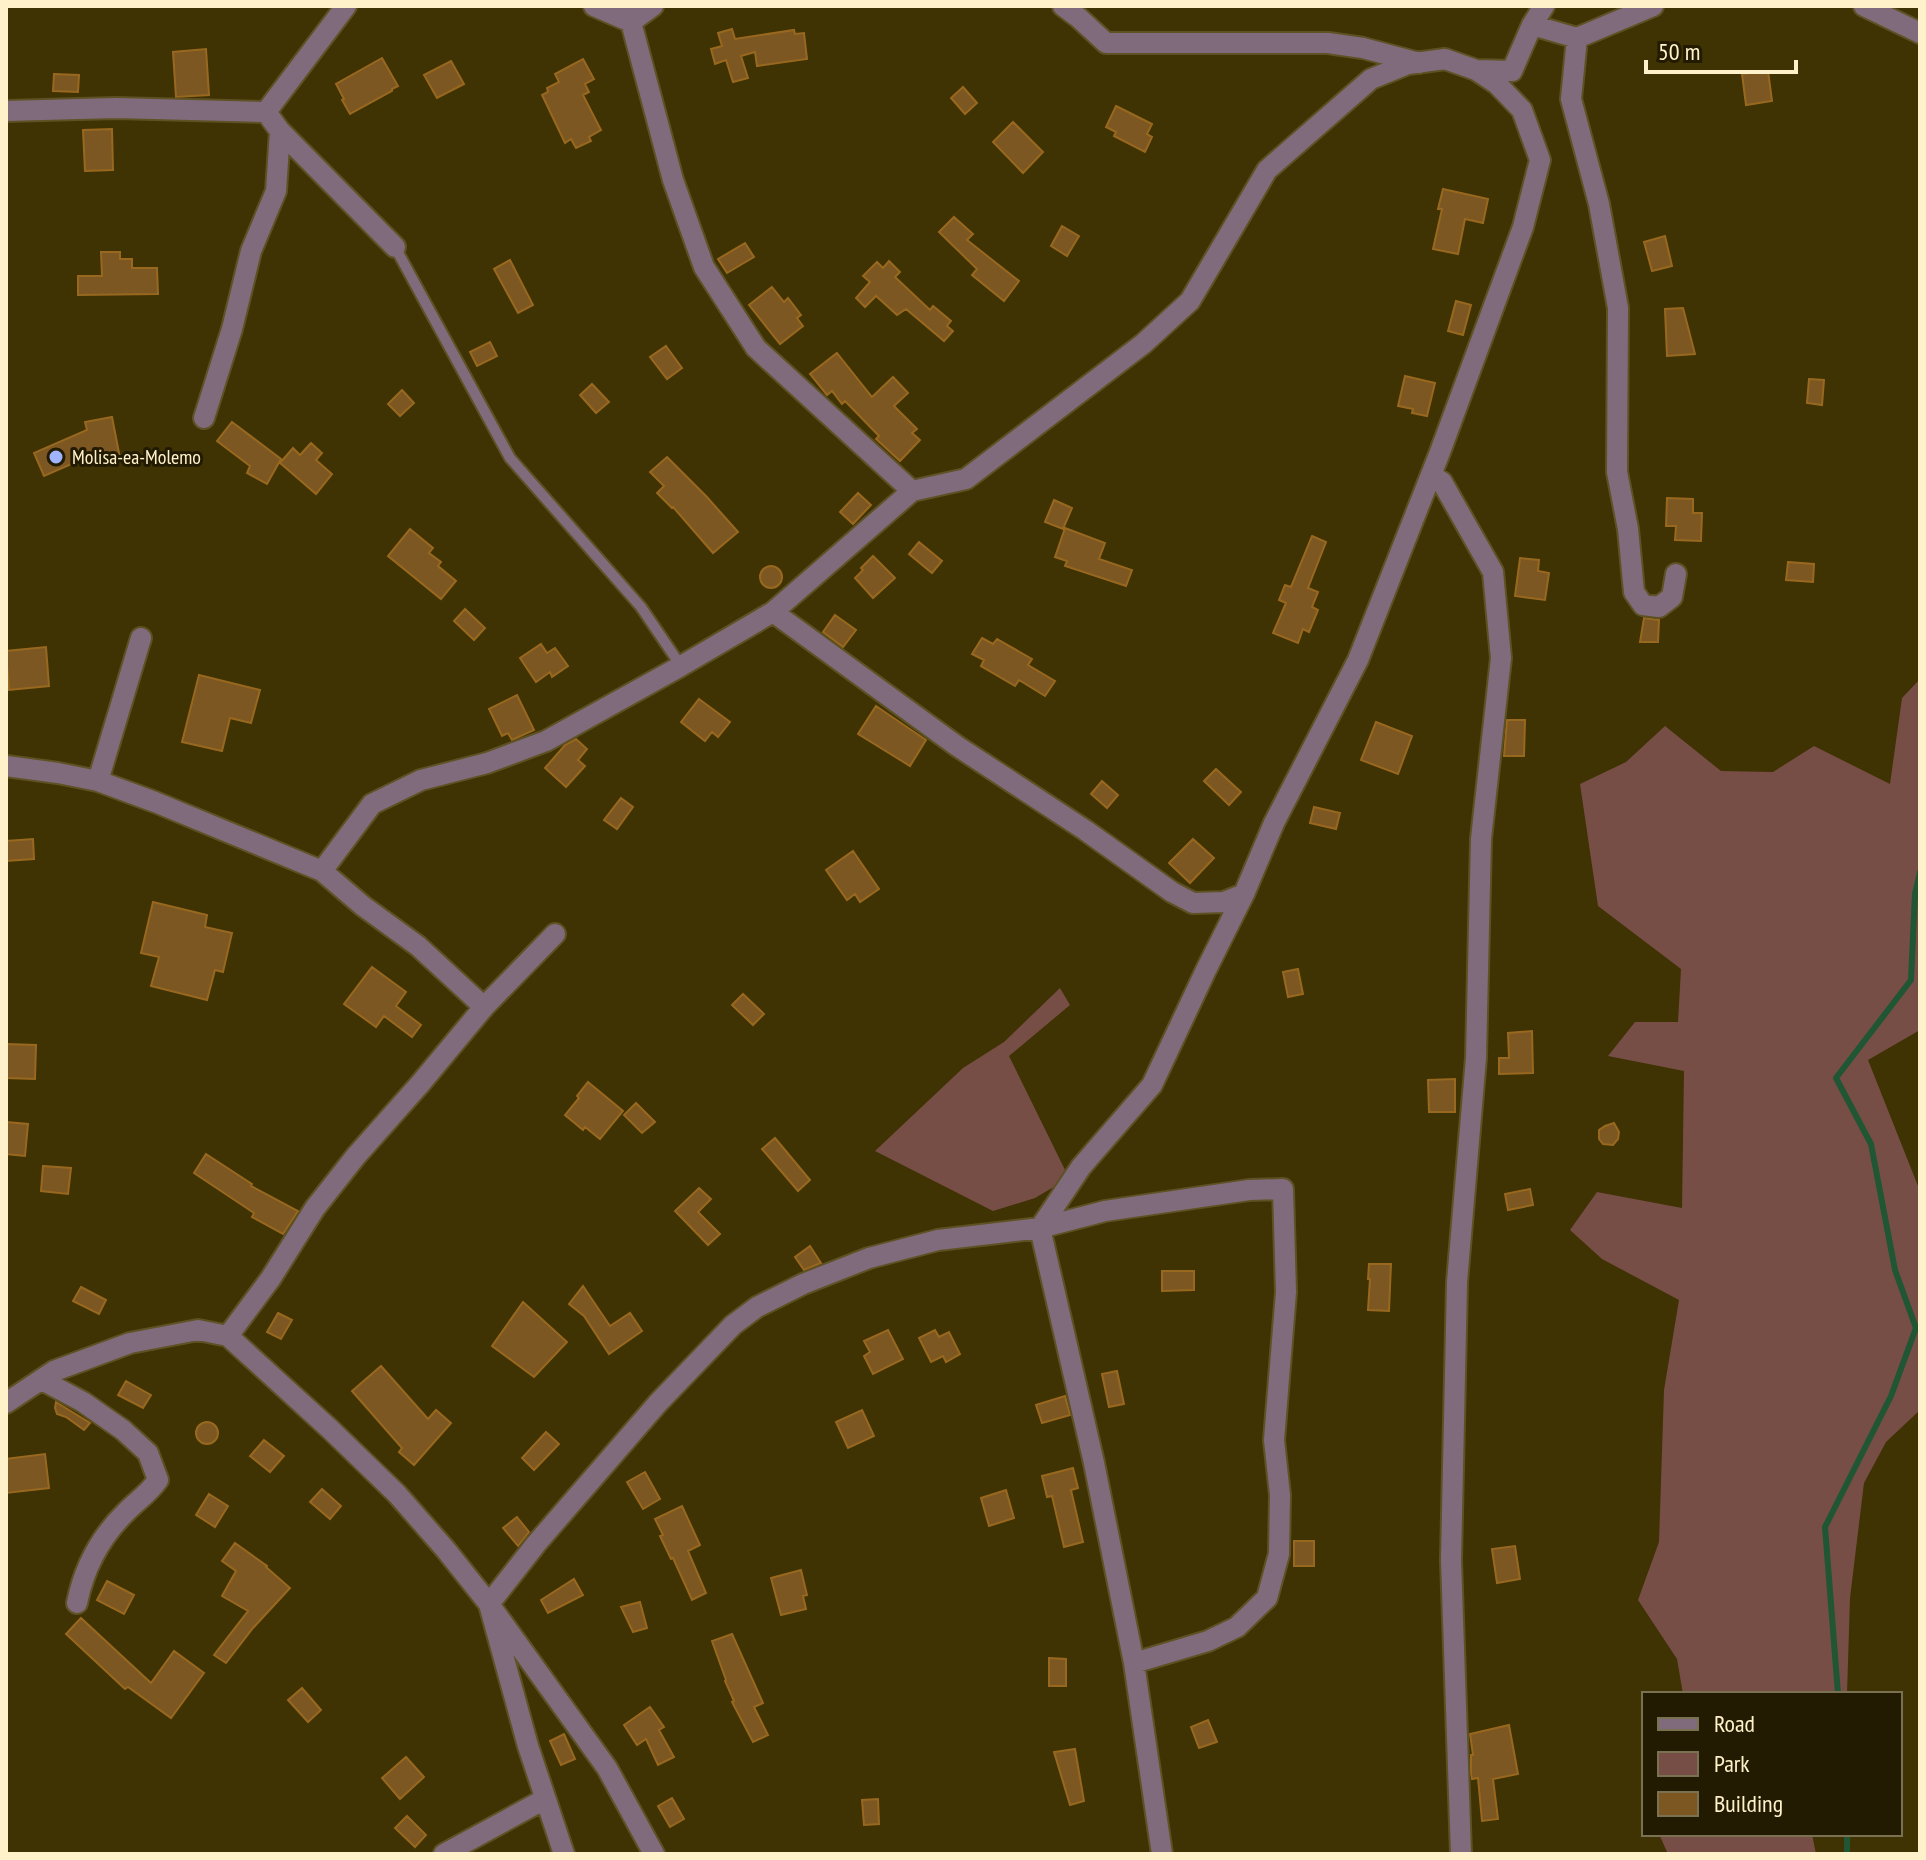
<svg xmlns="http://www.w3.org/2000/svg" width="1926" height="1860" font-family="'PT Sans Narrow',sans-serif">
	<style>
		.green { fill: #774e45 }
		.lines { fill: none; stroke-linecap: round; stroke-linejoin: round }
		.stream { stroke: #205633; stroke-width: 6 }
		.building { fill: #7c5722; stroke: #99681f; stroke-width: 2 }
		.lane-casing { stroke: #5e5123; stroke-width: 14 }
		.street-casing { stroke: #5e5123; stroke-width: 24 }
		.lane { stroke: #806b7c; stroke-width: 10 }
		.street { stroke: #806b7c; stroke-width: 20 }
		.poi-dot { fill: #a0b3fd; stroke: #221b02; stroke-width: 3 }
		.labels { text-anchor: middle; stroke-width: 6; stroke-linejoin: round; paint-order: stroke }
		.poi-label { font-size: 20px; fill: #fff2cb; stroke: #221b02; text-anchor: start }
	</style>
	<rect width="100%" height="100%" fill="#3f3203"/>
	<path class="green" d="M1920 679V1030L1868 1060 1920 1191V1410L1886 1442 1864 1483 1850 1598 1847 1694H1683L1677 1659 1638 1600 1659 1542 1664 1390 1679 1300 1602 1259 1570 1230 1597 1192 1682 1208 1684 1071 1608 1056 1635 1022H1678L1681 969 1598 906 1580 784 1626 762 1665 726 1721 771 1773 772 1814 746 1890 784 1902 698Z
		M1060 988 1070 1005 1009 1056 1069 1178 1035 1198 993 1211 875 1151 963 1068 1004 1042Z
		M1659 1834H1812L1816 1854H1668Z"/>
	<g class="lines">
		<path class="stream" d="M1838 1694 1825 1527 1891 1396 1916 1328 1895 1270 1871 1144 1836 1078 1911 980 1915 894 1920 872
			M1847 1854V1834"/>
	</g>
	<path class="building" d="M732 29 735 39 794 30 795 34 804 33 807 59 757 66 755 52 741 56 748 78 733 82 726 60 715 64 711 49 722 46 718 33Z
		M206 49 209 95 176 97 173 52Z
		M382 58 398 86 392 89V91L350 114 342 100 344 99 336 84Z
		M583 59 594 79 585 84 589 92 583 95 601 130 589 137 591 141 576 148 571 139 565 143 542 95 548 92 547 88 559 82 555 74Z
		M451 61 464 84 437 98 424 75Z
		M1768 71 1772 101 1746 105 1742 74Z
		M54 74 79 75 78 92 53 91Z
		M963 87 977 103 965 114 951 98Z
		M1116 106 1152 124 1147 134 1152 137 1145 152 1114 136 1116 132 1106 127Z
		M1013 122 1043 152 1023 173 993 142Z
		M112 129 113 170 85 171 83 130Z
		M1443 189 1488 199 1483 223 1465 219 1458 254 1433 249 1442 209H1438Z
		M954 217 973 234 967 240 1019 281 1004 301 972 275 977 269 939 232Z
		M1062 226 1079 236 1067 256 1051 246Z
		M1665 236 1672 266 1652 271 1644 242Z
		M745 243 754 257 727 273 718 259Z
		M101 252H120V259H132V268H157L158 294 78 295V276H102Z
		M510 260 533 305 518 313 494 269Z
		M889 261 900 272 895 277 930 310 933 306 951 321 947 326 953 331 944 341 906 309 897 315 876 296 865 307 856 298 870 282 863 276 877 262 883 268Z
		M772 287 784 302 788 298 801 315 797 318 803 326 780 344 749 305Z
		M1456 301 1471 305 1463 335 1448 331Z
		M1683 308 1695 354 1667 356 1665 309Z
		M490 342 497 356 477 366 470 352Z
		M666 346 682 368 667 379 650 357Z
		M837 353 872 397 893 377 908 393 894 406 917 429 912 433 920 440 900 461 876 439 879 436 845 401 842 404 832 391 827 395 810 374Z
		M1405 376 1435 383 1427 416 1412 413 1413 409 1398 406Z
		M1809 379 1824 380 1822 405 1807 403Z
		M592 384 609 402 596 413 580 395Z
		M402 390 414 403 400 416 388 404Z
		M112 417 120 458 93 464 92 455 44 476 34 453 87 430 85 422Z
		M232 422 281 459 267 484 247 473 250 466 217 441Z
		M311 443 322 453 316 460 332 474 316 494 280 463 293 448 300 455Z
		M667 457 706 496 738 532 713 553 673 507 672 508 657 493 664 486 650 472Z
		M858 493 871 505 853 524 840 512Z
		M1667 498 1693 499V513H1702L1701 541 1675 540 1676 526H1666Z
		M1054 500 1072 508 1063 529 1045 522Z
		M1065 528 1105 543 1099 559 1132 570 1126 586 1065 566 1067 561 1055 557Z
		M410 529 433 548 429 553 441 562 438 566 456 581 441 599 388 556Z
		M1312 536 1326 542 1308 588 1318 592 1312 607 1318 610 1309 632 1303 629 1298 643 1273 633 1286 603 1279 600 1285 585 1291 587Z
		M919 542 942 561 932 573 909 554Z
		M873 556 895 578 873 598 855 578 863 570 861 568Z
		M1520 558 1539 560 1538 571 1549 573 1545 600 1515 596Z
		M1788 562 1814 564 1813 582 1786 580Z
		M760 577a11 11 0 1 1 22 0a11 11 0 1 1-22 0Z
		M465 609 485 628 474 640 454 621Z
		M835 615 856 630 843 647 823 632Z
		M1644 618 1659 620 1658 642H1640Z
		M982 638 993 644 997 639 1032 659 1028 665 1055 681 1045 696 1019 680 1015 686 981 666 984 660 972 654Z
		M541 644 547 653 555 648 568 666 552 677 550 672 536 682 520 658Z
		M46 647 49 686 9 690 6 651Z
		M199 675 260 690 251 723 230 718 222 751 182 742Z
		M517 695 534 730 512 740 508 733 502 736 489 709Z
		M699 699 730 722 718 737 712 732 705 741 681 722Z
		M876 706 926 740 910 766 858 734Z
		M1507 720H1525L1524 756H1504Z
		M1376 722 1412 736 1398 774 1361 760Z
		M576 739 587 749 578 760 585 766 566 787 545 768 565 745Z
		M1216 769 1241 792 1229 805 1204 781Z
		M1102 781 1118 795 1107 808 1091 794Z
		M621 798 633 807 617 829 604 820Z
		M1314 807 1340 813 1336 829 1310 823Z
		M33 839 34 859 6 861V841Z
		M1193 839 1214 858 1190 883 1169 863Z
		M853 851 879 889 860 902 855 894 847 900 826 870Z
		M153 902 207 915 205 927 232 933 223 972 215 970 207 1000 151 986 159 957 141 953Z
		M372 967 406 992 396 1006 421 1025 412 1037 384 1016 376 1027 344 1004Z
		M1298 969 1303 994 1288 997 1283 972Z
		M743 994 764 1014 753 1025 732 1005Z
		M1532 1031 1533 1073 1499 1074V1058H1509L1508 1033Z
		M6 1044 36 1045 35 1079 6 1078Z
		M1455 1079V1112H1429L1428 1080Z
		M588 1082 623 1111 600 1139 585 1127 583 1130 565 1115 579 1098 577 1096Z
		M636 1103 655 1122 642 1133 624 1115Z
		M6 1122 28 1124 25 1156 6 1154Z
		M1614 1123 1619 1132 1618 1139 1613 1145 1603 1144 1599 1139V1130L1605 1126Z
		M775 1138 810 1180 798 1191 762 1149Z
		M206 1154 252 1184 251 1186 298 1211 283 1234 252 1217 254 1213 194 1173Z
		M43 1166 71 1168 68 1194 41 1191Z
		M699 1188 711 1199 698 1212 720 1234 708 1245 675 1211Z
		M1530 1189 1533 1205 1508 1210 1505 1194Z
		M810 1246 821 1263 804 1270 795 1257Z
		M1369 1264H1391L1389 1311 1368 1310 1370 1279H1368Z
		M1162 1271H1194V1290L1162 1291Z
		M583 1286 610 1326 630 1313 642 1331 609 1354 584 1316 569 1304Z
		M81 1287 106 1300 99 1314 73 1301Z
		M523 1302 567 1342 534 1377 492 1346Z
		M278 1313 292 1320 281 1339 267 1332Z
		M888 1330 903 1359 873 1374 864 1356 870 1352 864 1341Z
		M935 1330 939 1337 949 1332 960 1354 946 1362 943 1356 931 1362 919 1338Z
		M381 1366 428 1419 436 1410 451 1423 414 1465 399 1452 402 1448 352 1391Z
		M1117 1371 1124 1404 1109 1407 1102 1374Z
		M126 1381 151 1395 143 1408 118 1395Z
		M1065 1396 1070 1415 1042 1423 1036 1405Z
		M56 1402 90 1423 84 1430 66 1417 57 1414 55 1408Z
		M862 1410 874 1436 848 1448 836 1422Z
		M196 1433a11 11 0 1 1 22 0a11 11 0 1 1-22 0Z
		M546 1432 559 1444 534 1470 522 1458Z
		M264 1440 284 1456 270 1472 250 1456Z
		M45 1454 49 1488 6 1493V1459Z
		M1073 1468 1078 1488 1071 1490 1083 1542 1064 1547 1052 1496 1047 1497 1042 1476Z
		M645 1472 660 1499 643 1509 627 1482Z
		M322 1489 341 1506 330 1519 310 1502Z
		M1006 1490 1014 1518 989 1526 981 1498Z
		M209 1494 228 1506 215 1527 196 1515Z
		M682 1506 700 1545 688 1551 706 1593 692 1600 673 1558 671 1559 660 1536 663 1535 655 1519Z
		M517 1517 529 1532 518 1546 503 1528Z
		M1294 1541H1314V1566H1294Z
		M235 1543 267 1566 266 1567 290 1588 253 1628 226 1663 214 1655 248 1611 222 1596 236 1571 222 1561Z
		M1515 1546 1520 1579 1497 1583 1492 1549Z
		M801 1570 807 1595 803 1596 806 1609 781 1615 771 1578Z
		M574 1579 583 1595 548 1613 541 1600Z
		M107 1581 134 1595 124 1614 97 1600Z
		M640 1602 647 1628 633 1632 621 1607Z
		M81 1618 151 1683 174 1651 204 1673 171 1718 128 1687 125 1689 66 1634Z
		M732 1634 763 1703 754 1707 768 1735 753 1742 732 1702 734 1701 725 1681 726 1680 712 1641Z
		M1049 1658 1066 1659V1686H1049Z
		M302 1688 321 1710 308 1722 288 1700Z
		M650 1707 664 1727 659 1730 674 1757 658 1765 646 1739 637 1745 624 1725Z
		M1208 1720 1217 1742 1199 1748 1191 1727Z
		M1509 1725 1518 1774 1493 1779 1498 1819 1482 1821 1478 1778 1472 1779 1471 1774V1755H1473L1470 1734Z
		M564 1734 575 1759 561 1765 550 1741Z
		M1075 1749 1084 1801 1070 1805 1054 1752Z
		M406 1757 424 1777 400 1799 382 1778Z
		M672 1798 684 1819 670 1827 658 1806Z
		M878 1799 879 1824 864 1825 862 1800Z
		M407 1816 426 1835 415 1847 395 1828Z"/>
	<g class="lines">
		<g class="lane-casing">
			<path id="lane" d="M395 247 510 458 641 607 681 666"/>
		</g>
		<g class="street-casing">
			<path id="street" d="M594 6 631 22 653 6
				M1063 6 1079 18 1106 43H1328L1363 48 1419 63
				M1864 6 1920 33
				M1532 25 1577 38 1653 6
				M1577 38 1571 99 1599 204 1618 308 1617 472 1628 529 1634 592 1643 605 1659 607 1672 597 1676 574
				M1477 70 1512 71 1532 25 1544 6
				M6 111 116 108 266 112 280 131 395 247
				M266 112 346 6
				M204 418 232 329 251 251 276 191 280 131
				M1431 475 1442 482 1493 572 1501 658 1481 839 1476 1058 1457 1282 1451 1560 1461 1854
				M773 612 957 746 1085 830 1172 892 1193 903 1224 902 1244 894
				M6 766 58 773 98 781 155 802 322 871 363 906 418 946 484 1007
				M98 781 141 638
				M322 871 372 804 421 780 487 763 546 741 681 666 773 612 912 491
				M228 1336 271 1278 315 1208 356 1156 420 1084 484 1007 555 934
				M42 1380 83 1402 123 1430 148 1453 158 1480C149 1493 138 1500 127 1511 101 1536 84 1568 77 1603
				M6 1403 54 1371 130 1343 198 1330 228 1336 331 1430 397 1494 446 1550 489 1604 607 1768 654 1854
				M1134 1663 1208 1641 1237 1627 1267 1598 1279 1554 1280 1495 1274 1440 1286 1292 1283 1189 1249 1190 1105 1211 1040 1228 1094 1463 1134 1663 1162 1854
				M444 1854 545 1799
				M564 1854 528 1746 489 1604 536 1544 658 1403 733 1325 757 1307 803 1284 869 1258 938 1240 1040 1228 1081 1167 1152 1085 1206 970 1244 894 1274 823 1358 660 1440 452 1523 227 1540 160 1522 110 1497 84 1476 70 1445 59 1408 64 1371 79 1267 170 1190 301 1143 344 966 479 912 491 756 348 704 267 673 180 631 22 629 6"/>
		</g>
		<use href="#lane" class="lane"/>
		<use href="#street" class="street"/>
	</g>
	<circle class="poi-dot" cx="56" cy="457" r="8"/>
	<g class="labels">
		<g class="poi-label">
			<text x="72" y="464">Molisa-ea-Molemo</text>
		</g>
	</g>
	<rect width="1926" height="1860" fill="none" stroke="#fff2cb" stroke-width="16"/>
	<rect x="1642" y="1692" width="260" height="144" fill="#221b02" stroke="#7a7152" stroke-width="2"/>
	<rect x="1658" y="1718" width="40" height="12" fill="#806b7c" stroke="#7a7152" stroke-width="2"/>
	<text x="1714" y="1732" font-size="24" fill="#fff2cb">Road</text>
	<rect x="1658" y="1752" width="40" height="24" fill="#774e45" stroke="#7a7152" stroke-width="2"/>
	<text x="1714" y="1772" font-size="24" fill="#fff2cb">Park</text>
	<rect x="1658" y="1792" width="40" height="24" fill="#7c5722" stroke="#7a7152" stroke-width="2"/>
	<text x="1714" y="1812" font-size="24" fill="#fff2cb">Building</text>
	<path d="M1646 60v12h150v-12" fill="none" stroke="#fff2cb" stroke-width="4"/>
	<text x="1658" y="60" font-size="24" fill="#fff2cb" stroke="#221b02" stroke-width="6" paint-order="stroke">50 m</text>
</svg>
